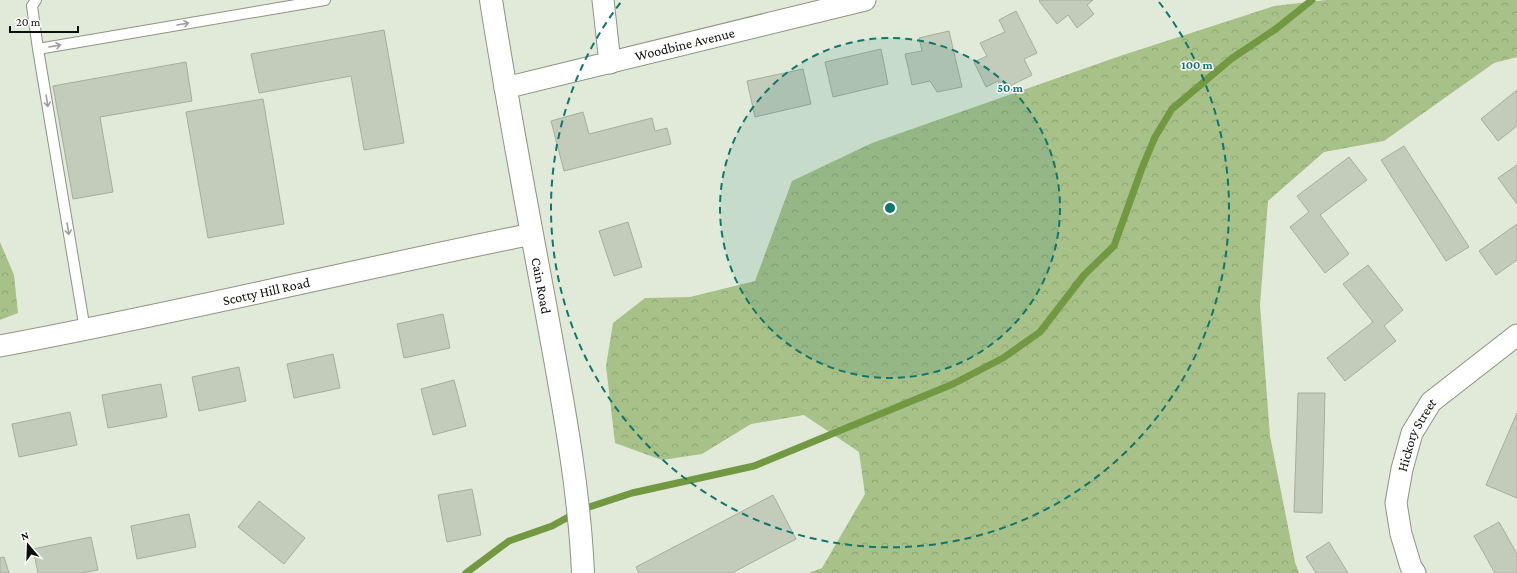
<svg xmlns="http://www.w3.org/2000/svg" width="1517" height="573" font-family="'Crimson Pro',serif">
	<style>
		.forest { fill: url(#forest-crowns) }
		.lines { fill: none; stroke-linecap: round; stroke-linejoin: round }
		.stream { stroke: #739842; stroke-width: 7 }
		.building { fill: #c3ccba; stroke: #a5ad9c }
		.service-casing { stroke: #8c9483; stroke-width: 12 }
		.minor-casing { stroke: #8c9483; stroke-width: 23 }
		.secondary-casing { stroke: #8c9483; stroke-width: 24 }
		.service { stroke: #fff; stroke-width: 10 }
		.minor { stroke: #fff; stroke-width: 21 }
		.secondary { stroke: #fff; stroke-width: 22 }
		.oneway { stroke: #9e9f9d }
		.ring { fill: none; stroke: #0f766e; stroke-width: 2; stroke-dasharray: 7 5 }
		.labels { text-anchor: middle; stroke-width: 3; stroke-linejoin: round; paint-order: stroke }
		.street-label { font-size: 14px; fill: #0c0f09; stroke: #fff }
		.centre { fill: #0f766e; stroke: #fff; stroke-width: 2 }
		.ring-label { font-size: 12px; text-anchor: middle; font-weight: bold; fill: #0f766e; stroke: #fff; stroke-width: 3; stroke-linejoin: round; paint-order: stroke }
	</style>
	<defs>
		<pattern id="forest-crowns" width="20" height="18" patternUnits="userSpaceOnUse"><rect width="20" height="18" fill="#a7c189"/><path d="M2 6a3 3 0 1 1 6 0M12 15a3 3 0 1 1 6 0" fill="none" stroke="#8fa575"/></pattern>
	</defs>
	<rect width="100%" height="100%" fill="#e1ead8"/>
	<path class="forest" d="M1326 0H1517V57L1494 63 1384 141 1324 152 1268 201 1260 305 1270 436 1295 562 1299 573H809L822 568 865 494 859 452 804 415 751 424 702 454 662 460 615 443 606 366 613 323 645 298 690 297 755 281 792 181 872 143 1120 56 1274 6Z
		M0 242 14 275 18 313 0 320Z"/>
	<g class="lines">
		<path class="stream" d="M466 573 509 541 552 526 583 509 632 493 754 466 953 384 1003 358 1040 332 1084 275 1114 246 1142 168 1155 137 1172 109 1231 59 1277 28 1312 0"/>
	</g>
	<path class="building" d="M1040 0H1093L1087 5 1094 14 1077 28 1068 15 1057 24 1039 1Z
		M1016 11 1037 53 1024 59 1032 75 1002 90 998 81 986 87 974 62 987 56 980 43 1005 32 999 20Z
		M384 30 404 143 364 150 351 76 259 93 251 54Z
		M949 31 962 87 937 92 930 81 912 85 905 54 922 51 919 38Z
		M881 49 888 84 833 97 825 62Z
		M186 62 192 101 100 117 113 192 73 199 53 86Z
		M803 69 811 104 755 117 747 81Z
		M1517 90V126L1498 141 1481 119Z
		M263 99 284 224 208 238 186 112Z
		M583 112 589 134 652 118 655 131 667 128 671 144 564 171 551 121Z
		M1404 146 1469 247 1446 261 1381 160Z
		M1349 157 1367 180 1320 215 1349 254 1325 273 1290 227 1309 212 1297 196Z
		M1517 165V204L1498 178Z
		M628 222 642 267 614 276 599 231Z
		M1517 224V260L1496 275 1479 251Z
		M1368 265 1403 310 1384 326 1396 341 1345 381 1327 358 1373 322 1343 284Z
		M443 314 450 348 404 358 397 324Z
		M333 354 340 388 294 398 287 364Z
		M239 367 246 401 199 411 192 377Z
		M454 380 466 426 433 435 421 389Z
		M161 384 167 417 108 428 102 395Z
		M1298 393H1325L1322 513 1294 512Z
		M70 412 77 445 19 457 12 424Z
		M1517 413V498L1486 485Z
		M472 489 481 535 447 542 438 495Z
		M773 495 796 539 732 573H639L636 567Z
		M259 501 305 538 284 564 238 527Z
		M189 514 196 547 137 559 131 526Z
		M1499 522 1517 554V573H1495L1474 536Z
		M91 537 98 570 81 573H38L33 549Z
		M1329 542 1348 573H1316L1306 557Z
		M4 557 9 573H0V558Z"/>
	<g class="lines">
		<g class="service-casing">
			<path id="service" d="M36 0 32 6 38 49 325 0
				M38 49 85 330"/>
		</g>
		<g class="minor-casing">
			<g id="minor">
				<path d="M603 0 610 63"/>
				<path id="s1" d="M505 88 865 0"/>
				<path id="s2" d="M0 346C178 313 354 270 532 234"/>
				<path id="s3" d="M1415 573 1411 567 1401 534 1396 503 1402 469 1412 433 1431 402 1517 335"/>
			</g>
		</g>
		<g class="secondary-casing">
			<g id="secondary">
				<path id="s4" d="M491 0C507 102 526 203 545 304 561 393 579 482 583 573"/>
			</g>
		</g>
		<use href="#service" class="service"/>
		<use href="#minor" class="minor"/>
		<use href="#secondary" class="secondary"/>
	</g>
	<defs><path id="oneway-shaft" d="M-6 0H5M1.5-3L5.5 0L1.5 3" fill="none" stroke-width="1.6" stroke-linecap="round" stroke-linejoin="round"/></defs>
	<g class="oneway">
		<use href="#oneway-shaft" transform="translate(183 24) rotate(-10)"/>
		<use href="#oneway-shaft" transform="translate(55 46) rotate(-10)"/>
		<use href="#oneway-shaft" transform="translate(47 101) rotate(81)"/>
		<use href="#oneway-shaft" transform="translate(68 229) rotate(81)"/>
	</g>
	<circle cx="890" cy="208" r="170" fill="#0f766e" fill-opacity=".12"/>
	<g class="ring">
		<circle cx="890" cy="208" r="170"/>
		<path d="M1159 2A339 339 0 1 1 621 2"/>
	</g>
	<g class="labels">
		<g class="street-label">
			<text dy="5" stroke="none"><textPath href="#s1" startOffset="185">Woodbine Avenue</textPath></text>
			<text dy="5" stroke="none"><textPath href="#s4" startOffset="290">Cain Road</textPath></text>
			<text dy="5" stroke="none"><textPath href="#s2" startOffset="272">Scotty Hill Road</textPath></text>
			<text dy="5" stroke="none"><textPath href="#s3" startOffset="145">Hickory Street</textPath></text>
		</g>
	</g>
	<circle cx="890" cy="208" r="6" class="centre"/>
	<g class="ring-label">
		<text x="1197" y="69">100 m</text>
		<text x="1010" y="92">50 m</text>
	</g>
	<g transform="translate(28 545) rotate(341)" stroke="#ffffff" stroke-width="3" paint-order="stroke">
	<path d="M0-3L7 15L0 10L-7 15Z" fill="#0c0f09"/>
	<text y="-6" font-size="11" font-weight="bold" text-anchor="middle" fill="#0c0f09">N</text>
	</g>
	<path d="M10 26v6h68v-6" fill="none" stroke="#0c0f09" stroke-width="2"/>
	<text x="16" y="26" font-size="12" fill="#0c0f09" stroke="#ffffff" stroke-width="3" paint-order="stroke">20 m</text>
</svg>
